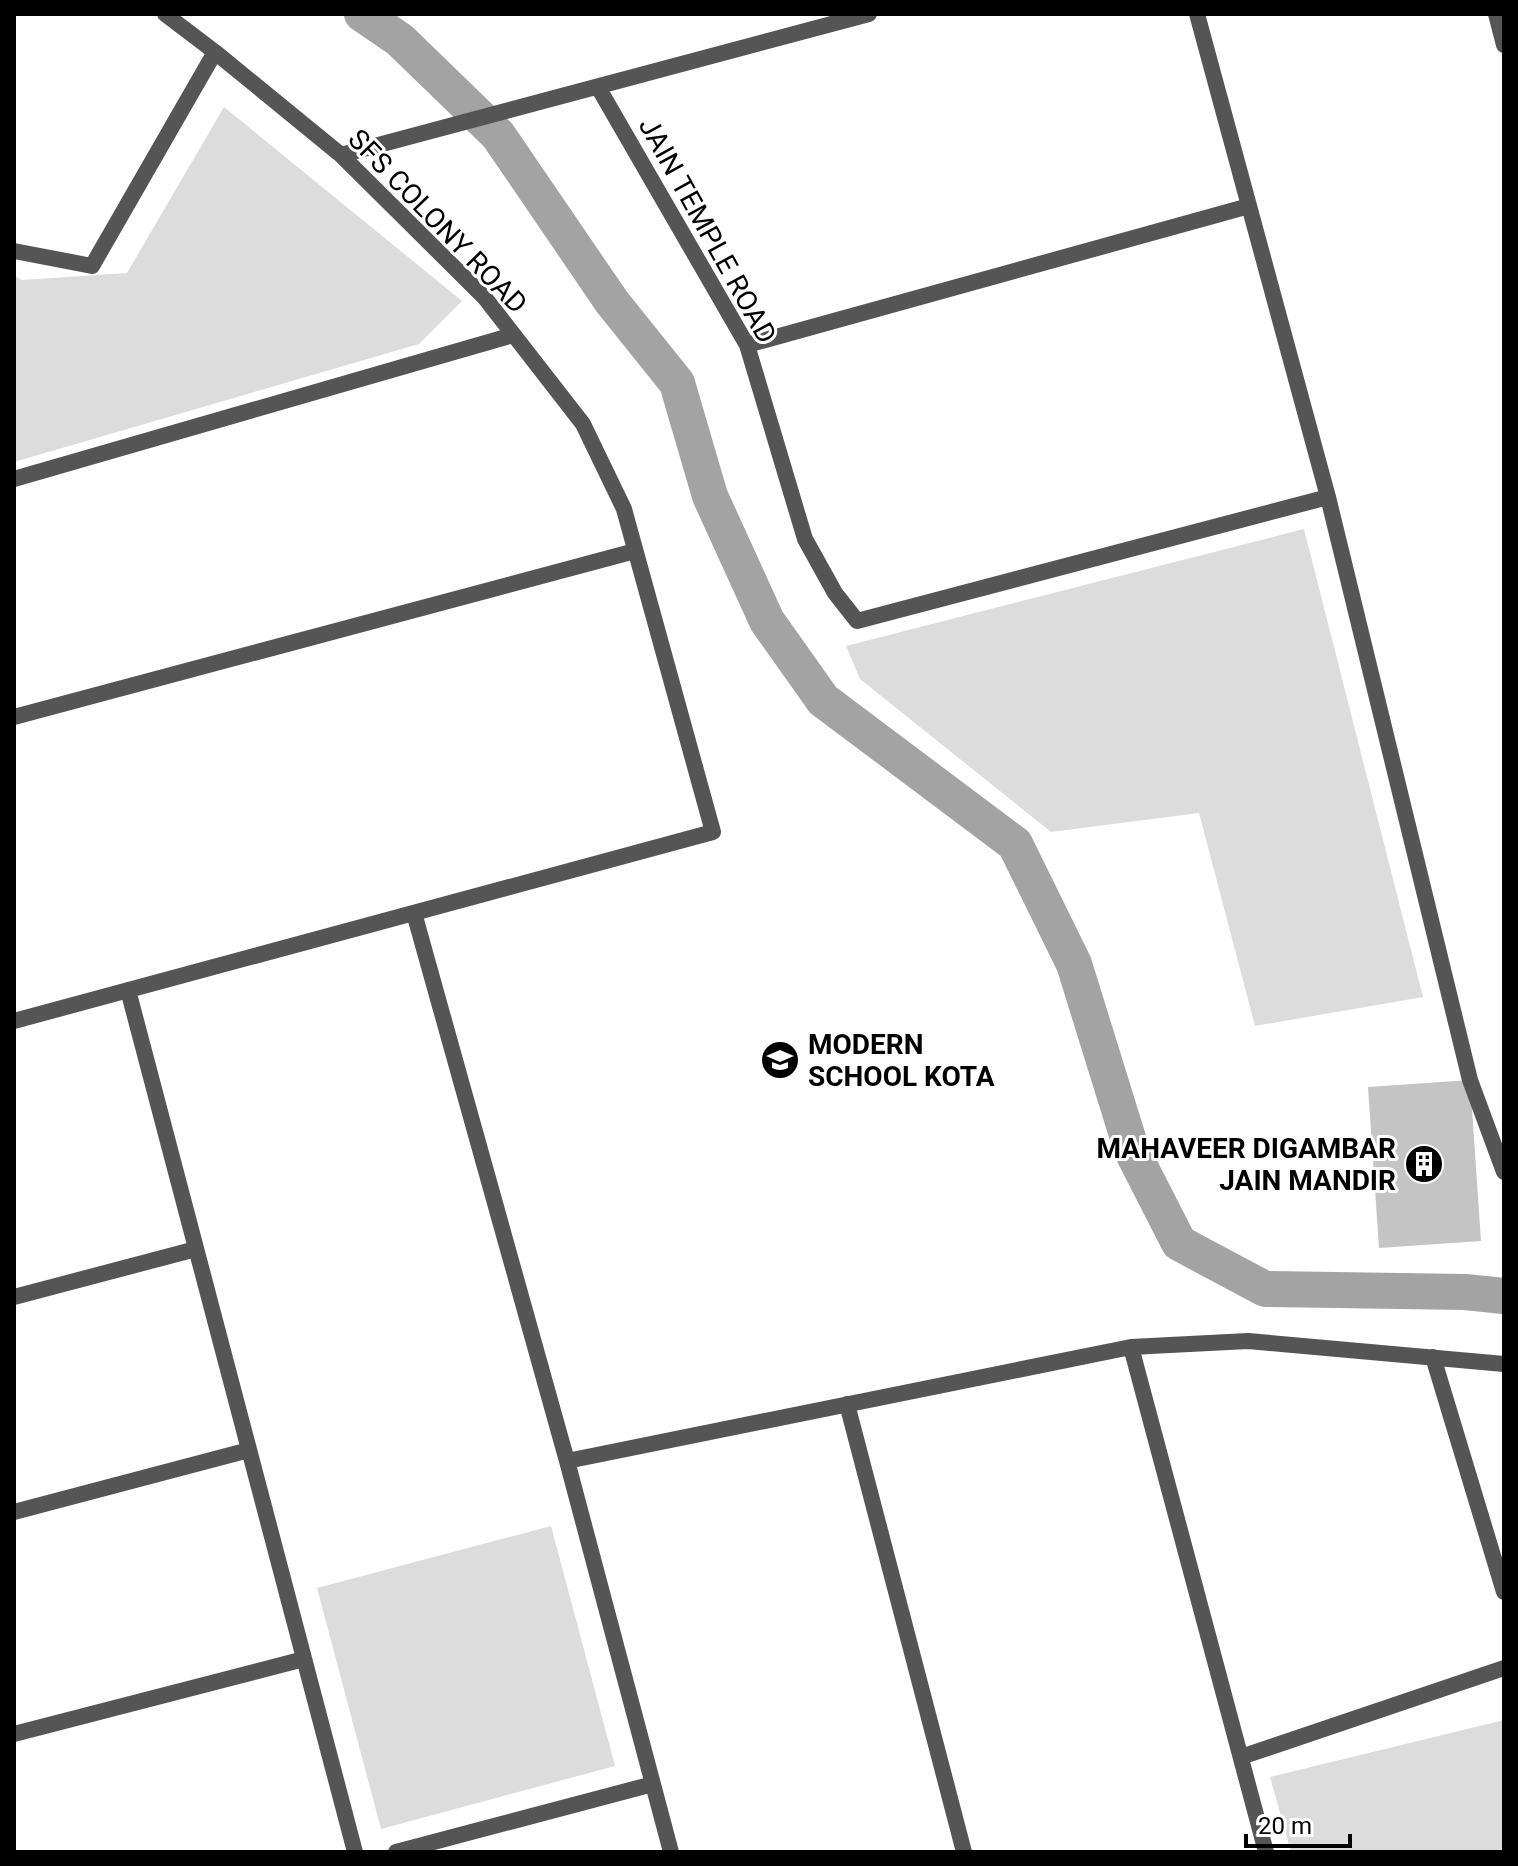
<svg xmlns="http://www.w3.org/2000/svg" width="1518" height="1866" font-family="Roboto,sans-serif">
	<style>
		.green { fill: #dcdcdc }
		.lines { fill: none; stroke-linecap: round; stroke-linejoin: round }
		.canal { stroke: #a3a3a3; stroke-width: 36 }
		.building { fill: #c4c4c4 }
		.minor { stroke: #555; stroke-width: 16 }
		.labels { text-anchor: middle; stroke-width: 6; stroke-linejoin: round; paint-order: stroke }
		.street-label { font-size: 28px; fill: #000; stroke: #fff }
		.poi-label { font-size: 28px; font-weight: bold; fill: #000; stroke: #fff; text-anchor: start }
	</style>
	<rect width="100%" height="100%" fill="#fff"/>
	<path class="green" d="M224 107 462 301 419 344 14 462V276L22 280 127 273Z
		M1304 529 1423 997 1255 1026 1199 813 1051 832 860 679 846 646Z
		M551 1526 615 1766 381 1829 317 1588Z
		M1504 1720V1852H1291L1270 1777Z"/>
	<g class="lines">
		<path class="canal" d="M362 14 400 40 498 135 612 302 677 383 710 496 767 621 823 700 1015 844 1074 964 1132 1151 1179 1243 1265 1289 1465 1292 1504 1296"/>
	</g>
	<path class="building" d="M1470 1080 1481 1241 1379 1248 1368 1087Z"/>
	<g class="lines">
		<path class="minor" d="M1197 14 1328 497 1470 1080 1504 1172
			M1496 14 1504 45
			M598 87 747 345 805 539 835 593 857 621 1328 497
			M341 155 869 14
			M14 251 92 266 215 52
			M747 345 1249 206
			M14 479 513 335
			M14 717 635 551
			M414 913 567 1461 671 1852
			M128 990 355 1852
			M14 1021 713 832 624 509 583 424 485 298 341 155 215 52 165 14
			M14 1297 196 1249
			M1131 1347 1266 1852
			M1433 1357 1504 1592
			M847 1404 964 1852
			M567 1461 1131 1347 1248 1341 1504 1364
			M14 1512 249 1450
			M14 1734 304 1659
			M1241 1757 1504 1668
			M396 1852 653 1784"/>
	</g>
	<defs>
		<g id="school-disc" transform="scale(2)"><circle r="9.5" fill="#000" stroke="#fff"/><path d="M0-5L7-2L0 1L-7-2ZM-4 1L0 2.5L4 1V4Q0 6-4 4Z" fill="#fff"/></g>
		<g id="building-disc" transform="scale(2)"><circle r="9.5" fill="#000" stroke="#fff"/><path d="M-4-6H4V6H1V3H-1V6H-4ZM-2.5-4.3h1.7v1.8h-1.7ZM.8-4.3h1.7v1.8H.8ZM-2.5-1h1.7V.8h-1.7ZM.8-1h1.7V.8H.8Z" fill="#fff"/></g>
	</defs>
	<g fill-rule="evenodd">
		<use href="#school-disc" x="780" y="1060"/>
		<use href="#building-disc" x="1424" y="1164"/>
	</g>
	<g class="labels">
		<g class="street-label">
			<text transform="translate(438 221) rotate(46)" y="10">SFS COLONY ROAD</text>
			<text transform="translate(708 230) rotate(61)" y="10">JAIN TEMPLE ROAD</text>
		</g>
		<g class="poi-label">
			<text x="808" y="1054">MODERN<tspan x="808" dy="32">SCHOOL KOTA</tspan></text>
			<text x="1396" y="1158" text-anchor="end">MAHAVEER DIGAMBAR<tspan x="1396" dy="32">JAIN MANDIR</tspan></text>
		</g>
	</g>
	<rect width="1518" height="1866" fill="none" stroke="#000000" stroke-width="32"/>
	<path d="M1246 1834v12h104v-12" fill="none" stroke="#000000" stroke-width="4"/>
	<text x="1258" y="1834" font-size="24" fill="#000000" stroke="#ffffff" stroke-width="6" paint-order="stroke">20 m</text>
</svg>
